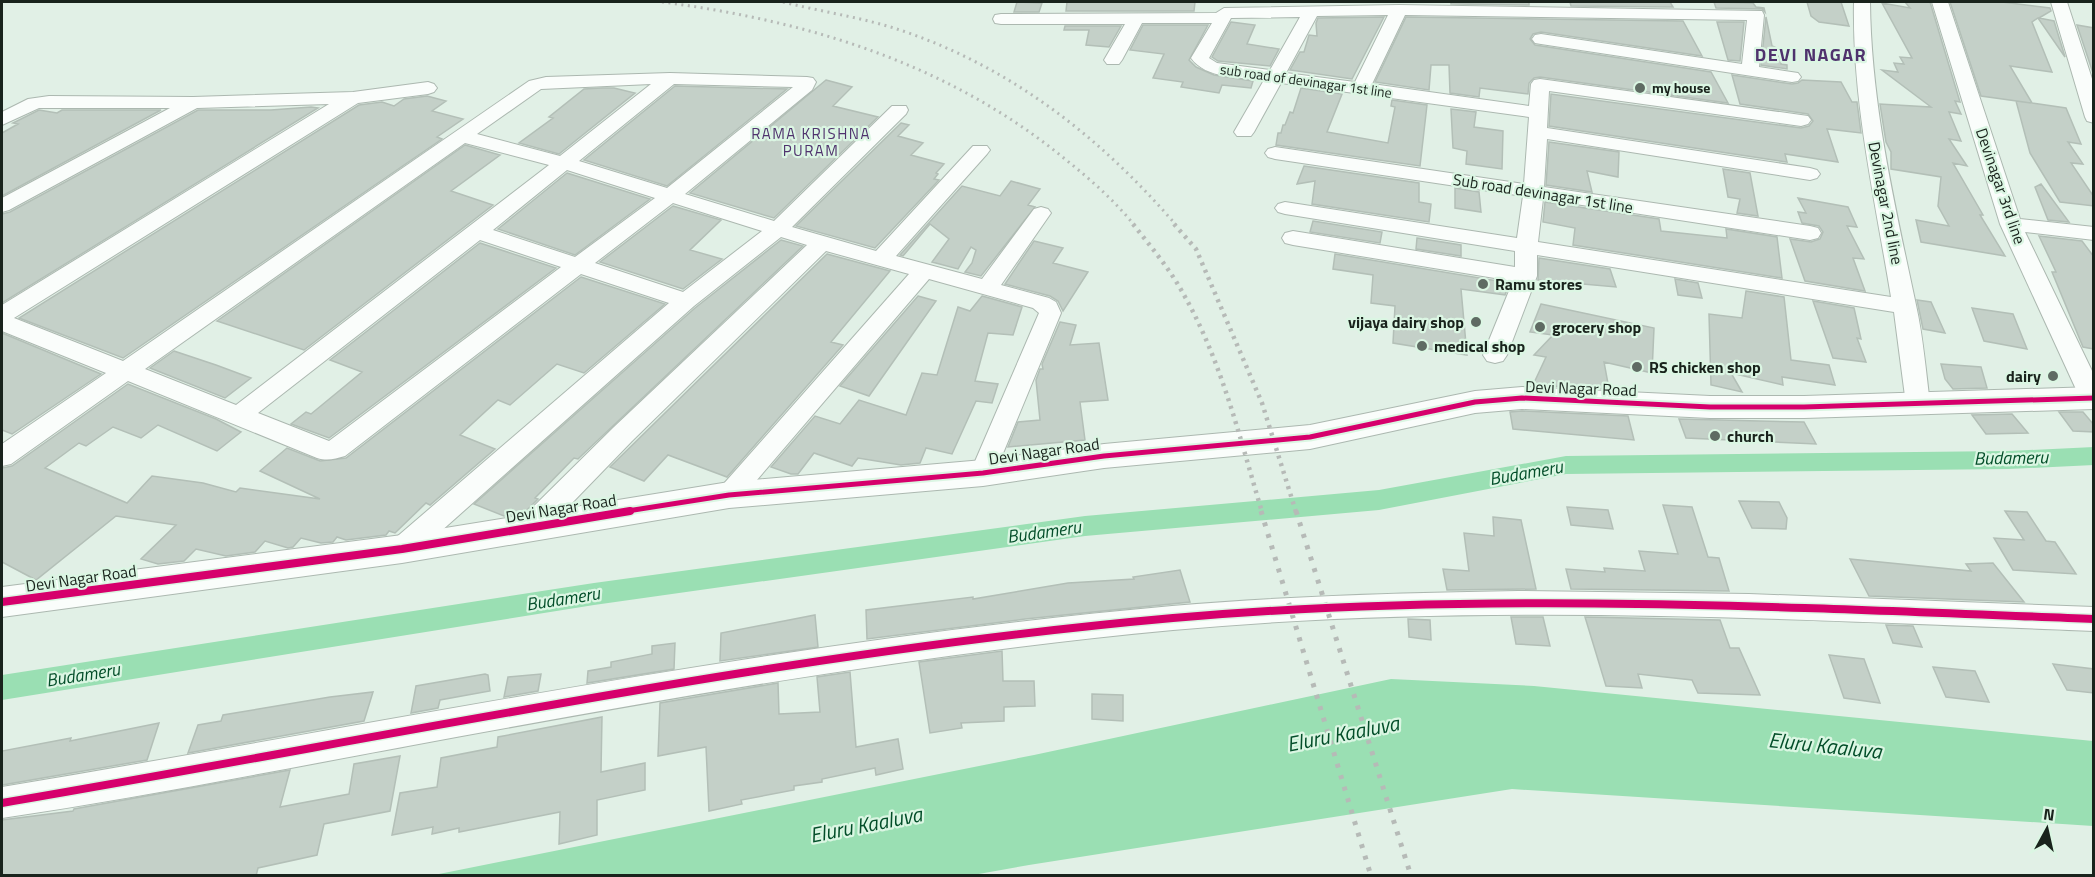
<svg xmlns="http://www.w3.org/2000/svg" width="2095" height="877" font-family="'Titillium Web',sans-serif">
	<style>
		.water { fill: #9adfb3 }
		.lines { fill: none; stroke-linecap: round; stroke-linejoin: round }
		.canal { fill: #9adfb3; fill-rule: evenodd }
		.building { fill: #c4d0c8; stroke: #b3bfb7; stroke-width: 1.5 }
		.street-casing { stroke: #acb8b0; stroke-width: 2 }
		.secondary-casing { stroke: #acb8b0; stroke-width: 2 }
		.street { fill: #fafdfb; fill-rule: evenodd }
		.secondary { fill: #fafdfb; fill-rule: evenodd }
		.rail-far2 { stroke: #b6bab7; stroke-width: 3; stroke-dasharray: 2 4.5; stroke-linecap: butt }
		.rail-far1 { stroke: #b6bab7; stroke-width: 4.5; stroke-dasharray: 3 5; stroke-linecap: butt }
		.rail { stroke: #b6bab7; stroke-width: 5; stroke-dasharray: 4 8; stroke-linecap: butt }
		.cycleway-far1-casing { stroke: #dbf6e3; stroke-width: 9 }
		.cycleway-casing { stroke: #dbf6e3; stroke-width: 11 }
		.cycleway-far1 { stroke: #d6006c; stroke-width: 5 }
		.cycleway { stroke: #d6006c; stroke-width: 8 }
		.poi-dot { fill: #5f6b63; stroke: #dbf6e3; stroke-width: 2 }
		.labels { text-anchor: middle; stroke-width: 4.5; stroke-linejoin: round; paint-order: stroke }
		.far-street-label { font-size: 14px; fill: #19231c; stroke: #dbf6e3 }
		.far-poi-label { font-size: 14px; font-weight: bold; fill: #19231c; stroke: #dbf6e3; text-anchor: start }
		.far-neighbourhood-label { font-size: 15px; letter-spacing: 1.5px; fill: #4f326d; stroke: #dbf6e3 }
		.street-label { font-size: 16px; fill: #19231c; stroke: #dbf6e3 }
		.poi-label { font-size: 16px; font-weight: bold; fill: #19231c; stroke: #dbf6e3; text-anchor: start }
		.far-district-label { font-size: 18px; font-weight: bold; letter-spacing: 1.5px; fill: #4f326d; stroke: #dbf6e3 }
		.water-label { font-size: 18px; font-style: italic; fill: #034e29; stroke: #dbf6e3 }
		.near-water-label { font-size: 21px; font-style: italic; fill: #034e29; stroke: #dbf6e3 }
	</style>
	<rect width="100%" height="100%" fill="#e1f0e6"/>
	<path class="water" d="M1391 679 1534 686 2093 741V826L1512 789 1029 865 973 875H434L1034 755Z"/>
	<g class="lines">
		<path class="canal" d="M2094 447V465L2008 469 1566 474 1379 510 1085 536 594 605 2 700V675L594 583 1085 516 1379 490 1566 456 2008 451Z"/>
	</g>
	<path class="building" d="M1017 2 1042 3 1039 12H1014Z
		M1067 2H1195L1194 11H1066Z
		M1451 2H1529V5L1451 4Z
		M1570 2H1670L1673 7 1571 6Z
		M1714 2 1753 3 1756 7 1764 8 1765 12 1762 9 1716 8Z
		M1807 2H1841L1849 26 1819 22 1811 16Z
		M1905 2H1930L1960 102 1955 101 1961 114 1949 112 1961 141 1949 139 1967 166 1953 163 1983 215H1980L2005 256 1921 242 1916 220 1949 226 1938 206 1941 177 1891 169V152L1886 142 1880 104 1931 107 1882 70 1898 72 1894 63 1904 64 1900 57 1912 58 1882 3 1910 8Z
		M1950 2H2002L2050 8 2051 11 2039 18 2054 21 2065 57 2038 18 2032 22 2052 72 2010 66 2032 103 2066 108 2081 144 2068 142 2083 164 2071 163 2094 197V206L2060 202 2030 153 2016 101 2031 103 1981 96Z
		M1384 17 1352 79 1290 70 1300 52H1304L1309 35 1317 36 1316 23 1318 18Z
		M1406 17 1683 21 1702 56 1541 32 1533 34 1530 39 1535 45 1711 72 1728 103 1540 77 1534 78 1529 83 1528 94 1480 88 1479 97 1450 93 1449 65H1431L1429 90 1375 82Z
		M1766 17 1772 46 1775 47 1777 56H1781V64L1787 65V69L1761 65Z
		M1231 22 1255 25 1247 44 1279 49 1270 66 1218 61 1212 57Z
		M1717 22H1744L1740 61 1728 60Z
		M1143 25H1208L1189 60 1196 67 1214 75 1253 81 1251 88 1222 85 1219 93 1181 87 1183 82 1153 78 1164 54 1130 50Z
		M2077 25 2094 28V76Z
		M1065 26H1121L1109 47 1086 45 1089 30H1064Z
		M1732 75 1792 84 1798 83 1802 80 1841 82 1852 102H1857L1861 133 1827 129 1838 162 1785 154 1787 162 1549 126 1551 94 1801 128 1809 126 1813 121 1808 114 1740 104Z
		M826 80 852 87 833 106 878 117 774 218 690 193Z
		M675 86 787 89 667 186 584 160Z
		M602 88H614L635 93 559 154 519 143 553 118 549 117 584 89Z
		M1301 88 1342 94 1327 132 1388 143 1395 107 1391 106 1392 100 1427 105 1420 166 1276 145 1278 133H1281L1283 125H1285L1290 112 1293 113Z
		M427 96 446 101 432 111 463 119 437 137 442 139 123 358 19 318 359 105 382 102 394 106 404 99Z
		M311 107 318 108 2 303V214L10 212 198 110H271Z
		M1451 109 1476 112 1474 127 1503 131 1502 169 1466 164 1467 151 1453 148Z
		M39 110 57 113 62 110H161L2 196V133L18 124 13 123Z
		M901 123 909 125 898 136 923 143 911 155 944 164 936 173 938 174 934 179 939 180 875 248 796 226Z
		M1549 142 1619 152 1618 177 1587 171 1592 192 1546 185Z
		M465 145 500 155 451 191 493 205 304 350 217 321Z
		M1304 166 1419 183V202L1431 204 1429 222 1312 204 1315 181 1297 184Z
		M1723 169 1750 173 1758 216 1737 213 1740 199 1728 197Z
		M567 173 650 199 575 255 498 229Z
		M1011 181 1040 189 1028 205 1035 207 981 276 965 272 972 263 976 250 971 247 958 269 932 262 949 239 930 224 903 256 900 255 962 186 1000 196Z
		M2041 184 2069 222 2048 220 2035 187Z
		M1455 188 1479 192 1481 212 1455 208Z
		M1798 198 1848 207 1857 227 1847 226 1864 259 1853 258 1865 291 1805 281 1790 239 1811 242 1820 239 1823 232 1819 226 1802 223 1798 212 1806 213Z
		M1545 202 1659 219 1661 231 1727 238 1726 229 1777 237 1782 278 1573 245 1575 228 1543 222Z
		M673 206 721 220 690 250 722 259 683 289 600 262Z
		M1313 221 1382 232 1380 243 1310 232Z
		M2039 236 2082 241 2094 257V349L2083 347 2052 272H2056Z
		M1417 238 1461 245V256L1416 249Z
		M781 240 803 246 578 459 574 458 535 498 538 499 524 513 504 516 474 504 695 308Z
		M1034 241 1063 248 1053 263 1088 272 1063 311 1058 301 1050 296 1005 284Z
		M480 243 556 268 329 438 291 424 306 412 311 414 362 372 330 360Z
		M827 254 890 271 831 342 843 345 727 477 668 455 644 481 610 467Z
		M1335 254 1510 283 1505 295 1461 289 1467 355 1393 343 1395 306 1371 303 1373 275 1333 269Z
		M1539 258 1610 269 1616 287 1538 280Z
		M581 277 665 304 584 373 557 364 510 405 498 400 460 435 495 449 430 505 426 503 395 533 389 531 386 535 346 540 337 537 333 542 321 543 301 538 293 547 288 548 265 541 255 552 226 556 196 549 184 561 158 564 141 559 176 525 116 516 36 580 2 562V468L12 466 128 384 216 419 241 432 217 451 158 425 141 438 113 427 86 446 79 443 45 468 127 503 152 476 203 483 236 492 240 488 320 499 260 471 287 448 320 461 346 458Z
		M1675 279 1698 283 1702 298 1678 295Z
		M1746 291 1784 297 1791 360 1829 365 1835 385 1782 377 1783 385 1731 373 1742 392 1711 385 1709 314 1742 318Z
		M918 296 936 301 869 396 840 386Z
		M982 296 1022 307 1013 335 988 333 975 381 998 384 992 403 976 401 952 454 926 448 920 463 901 465 858 458 852 466 814 453 798 474H791L771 467 815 416 840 424 859 400 906 415 922 373 937 375 958 307 970 311Z
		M1917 300 1931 302 1945 333 1923 329Z
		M1813 301 1854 308 1861 339 1857 338 1866 362 1833 358Z
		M1541 304 1654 328 1652 373 1604 362 1609 389 1533 385 1546 357 1534 355 1553 335 1530 332Z
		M1972 308 2013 314 2027 349 1984 341Z
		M1060 322 1076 325 1070 345 1099 343 1108 400 1080 402 1085 440 1008 447 1018 422 1040 420 1036 380 1040 369H1043L1042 364Z
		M2 333 101 374 12 434 2 430Z
		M174 351 216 365 251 378 225 398 150 368Z
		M1941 364 1981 367 1987 388 1953 389 1945 379Z
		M1522 411 1628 416 1634 440 1513 429 1510 412Z
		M2059 412H2083L2094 425V432L2073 431Z
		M2012 414 2028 433 1986 434 1972 415Z
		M1679 419 1804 422 1816 444 1686 438Z
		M1739 501 1779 502 1787 518 1786 529 1752 528Z
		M1663 505 1692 507 1708 557 1719 558 1729 591 1571 589 1566 569 1605 572 1604 568 1645 571 1639 551 1678 554Z
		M1567 507 1608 510 1613 529 1571 525Z
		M2005 511 2027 512 2046 541 2055 542 2076 574 2013 570 1994 538 2024 540Z
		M1493 517 1521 520 1536 589 1447 590 1443 569 1469 571 1464 533 1494 536Z
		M1850 559 1971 571 1966 564 1993 563 2024 602 1869 596Z
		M1180 570 1190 602 1025 619 867 639 866 610 973 597V599L1068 583 1134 579 1133 577Z
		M815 615 818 647 720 661 721 633Z
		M1511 617H1543L1550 646 1516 644Z
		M1585 617 1720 620 1730 648H1739L1760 695 1698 693 1692 680 1638 674 1642 688 1606 686Z
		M1408 619 1430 620 1431 640 1409 637Z
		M1886 625 1913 626 1922 647 1893 643Z
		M675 643 674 669 587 683 588 671 611 667V662L652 654V646Z
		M1002 651 1003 681H1034L1035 706 1004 707V721L961 723 962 728 930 733 919 662Z
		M1829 655 1864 659 1880 703 1844 698Z
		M2053 664 2094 669V693L2067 690Z
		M1933 667 1975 671 1989 702 1946 697Z
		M850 672 856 747 898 739 903 769 876 775 875 768 822 779V782L794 786V790L741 800 742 804 709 811 706 747 658 756 660 703 778 683 779 714 820 712 817 677Z
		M485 674 488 675 490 691 440 700 438 708 411 713 416 686Z
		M541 674 538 691 504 697 508 677Z
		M373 692 364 721 188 753 198 725 221 721 223 715 330 697Z
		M1092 694 1123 695V721L1092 719Z
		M602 717 601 772 645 763V790L597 800V835L559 844 560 812 459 832V828L432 834 433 827 392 835 400 793 437 787 441 758 497 747 498 737Z
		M159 723 147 760 2 785V751L71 738 70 741Z
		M400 756 390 811 324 824 317 855 258 868 256 876H2V820L73 811 74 809 290 770 280 807 349 794 354 764Z"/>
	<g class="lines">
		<g class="street-casing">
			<path id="street" d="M1854 2H1870C1871 104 1895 206 1916 305 1923 336 1926 372 1930 404L1927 410 1918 413 1909 410 1906 404 1894 312 1537 255V276L1507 355 1503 361 1495 363 1487 361 1483 355 1513 281 1293 245 1285 243 1282 238 1285 233 1293 231 1515 267V251L1285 214 1278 212 1275 208 1278 204 1285 202 1517 238 1523 196 1275 159 1268 157 1265 153 1268 149 1275 147 1524 184 1529 117 1281 83 1254 132 1251 136H1237L1234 132 1264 80C1240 77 1206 79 1191 58L1212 23H1142L1122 60 1119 64H1107L1104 60 1125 24H1001L995 23 993 19 995 15 1001 14 1216 13 1224 8 1399 5 1762 11 1764 15 1759 67 1798 73 1801 77 1798 81 1792 82 1541 44 1535 43 1532 39 1535 35 1541 34 1742 64 1747 20 1405 15 1372 84 1529 106 1531 84 1534 80 1540 79 1808 116 1811 120 1808 124 1801 126 1549 91 1547 128 1810 168 1817 170 1820 174 1817 178 1810 180 1547 139 1544 187 1810 226 1818 228 1821 233 1818 238 1810 240 1543 199 1538 242 1891 297C1875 199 1852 102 1854 2ZM1388 15 1355 82 1286 73 1317 16ZM1300 17 1270 70 1217 63 1209 58 1231 18Z
				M1932 2H1948L2020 219 2094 227V240L2025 232 2094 375V406L2083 404 2080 398 2000 224Z
				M2051 2H2067L2094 85V123L2087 121 2085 117Z
				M670 73 807 77 813 78 816 82 812 90 685 194 774 221 892 106H906L908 110 906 114 792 227 876 251 973 146H987L990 150 987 154 896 256 982 279 1034 209 1041 207 1048 209 1051 213 1001 285 1049 298 1056 302 1061 313 992 480 983 483 974 480 970 473 1039 313 1033 308 929 279 738 502 729 505 720 502 716 495 720 488 909 274 826 251 632 441 542 534 532 537 522 534 518 526 522 518 614 427 807 245 781 237 694 306 412 557 402 560 392 557 388 549 392 541 669 303 581 274 345 456C335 459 327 461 317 458L128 381 11 464 2 466V444L106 373 2 331V305L329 104 197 108 9 210 2 212V198L170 108H39L2 125V112L28 99 49 96 193 97 353 92 428 82 434 84 437 88 434 92 428 94 358 103 14 318 123 361 529 81 546 77ZM651 84 560 156 477 134 541 89ZM674 84 793 87 667 188 579 161ZM465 143 549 165 236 405 145 369ZM567 170 655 198 575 257 493 230ZM673 203 762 231 683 292 595 263ZM480 240 561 267 329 441 258 413Z
				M1518 591 1749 594 2094 607V631C1787 619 1479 602 1173 630 916 654 661 699 408 746 273 771 137 798 2 818V787C391 722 779 641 1172 606 1287 596 1402 593 1518 591Z"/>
		</g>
		<g class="secondary-casing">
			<path id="secondary" d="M1522 387 1710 396H1804L2094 387V409L1804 418H1710L1522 409 1475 413 1310 449 1104 468 983 486 729 508 402 563 2 617V587L402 535 729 482 983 460 1104 444 1310 425 1475 391Z"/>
		</g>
		<use href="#street" class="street"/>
		<use href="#secondary" class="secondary"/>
		<path class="rail-far2" d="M662 2C809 21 949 64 1065 159 1090 179 1115 201 1134 225
			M783 2C823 12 865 18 903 31 1014 69 1101 138 1176 225"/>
		<path class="rail-far1" d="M1133 224C1151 247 1170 269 1184 295 1222 362 1240 439 1262 512
			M1174 224 1196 249 1262 403 1296 512"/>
		<path class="rail" d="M1261 511 1371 876
			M1296 511 1411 876"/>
		<g class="cycleway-far1-casing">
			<path id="cycleway-far1" d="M621 512 729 495 983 473 1104 456 1310 437 1475 402 1522 398 1710 407H1804L2094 398"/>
		</g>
		<g class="cycleway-casing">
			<path id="cycleway" d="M2 602 402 549 630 511
				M2 803C391 737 779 653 1173 618 1480 591 1787 607 2094 619"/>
		</g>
		<use href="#cycleway-far1" class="cycleway-far1"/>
		<use href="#cycleway" class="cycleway"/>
	</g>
	<g class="poi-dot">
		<circle cx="1640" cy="88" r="6"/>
		<circle cx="1483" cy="284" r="6"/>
		<circle cx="1476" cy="322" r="6"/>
		<circle cx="1540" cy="327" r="6"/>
		<circle cx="1422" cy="346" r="6"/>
		<circle cx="1637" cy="367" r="6"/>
		<circle cx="2053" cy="376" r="6"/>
		<circle cx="1715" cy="436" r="6"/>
	</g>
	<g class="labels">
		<g class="far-street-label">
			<text transform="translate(1306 81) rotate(8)" y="5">sub road of devinagar 1st line</text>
		</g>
		<g class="far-poi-label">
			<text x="1652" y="93">my house</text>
		</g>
		<g class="far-neighbourhood-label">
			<text x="811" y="139">RAMA KRISHNA<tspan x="811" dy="17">PURAM</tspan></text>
		</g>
		<g class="street-label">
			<text transform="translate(2001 186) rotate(71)" y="6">Devinagar 3rd line</text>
			<text transform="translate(1543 193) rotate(9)" y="6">Sub road devinagar 1st line</text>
			<text transform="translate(1886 203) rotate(79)" y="6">Devinagar 2nd line</text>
			<text transform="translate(1581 388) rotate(2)" y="6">Devi Nagar Road</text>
			<text transform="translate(1044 451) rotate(-8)" y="6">Devi Nagar Road</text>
			<text transform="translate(561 508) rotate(-9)" y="6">Devi Nagar Road</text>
			<text transform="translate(81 578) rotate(-8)" y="6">Devi Nagar Road</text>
		</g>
		<g class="poi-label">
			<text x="1495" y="290">Ramu stores</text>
			<text x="1464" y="328" text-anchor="end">vijaya dairy shop</text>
			<text x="1552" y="333">grocery shop</text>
			<text x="1434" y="352">medical shop</text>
			<text x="1649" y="373">RS chicken shop</text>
			<text x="2041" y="382" text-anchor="end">dairy</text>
			<text x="1727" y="442">church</text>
		</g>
		<g class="far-district-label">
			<text x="1811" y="61">DEVI NAGAR</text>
		</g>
		<g class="water-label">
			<text transform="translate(2011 458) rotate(-1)" y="6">Budameru</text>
			<text transform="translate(1526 473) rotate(-10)" y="6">Budameru</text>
			<text transform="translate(1044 532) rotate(-8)" y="6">Budameru</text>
			<text transform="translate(563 599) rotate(-9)" y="6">Budameru</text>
			<text transform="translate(83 675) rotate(-9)" y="6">Budameru</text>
		</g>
		<g class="near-water-label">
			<text transform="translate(1343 734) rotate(-11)" y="7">Eluru Kaaluva</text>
			<text transform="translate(1825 746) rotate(6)" y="7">Eluru Kaaluva</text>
			<text transform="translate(866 825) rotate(-11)" y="7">Eluru Kaaluva</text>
		</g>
	</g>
	<rect width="2095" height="877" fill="none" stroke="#19231c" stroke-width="6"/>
	<g transform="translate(2047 829) rotate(8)" stroke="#dbf6e3" stroke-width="4.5" paint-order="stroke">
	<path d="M0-4.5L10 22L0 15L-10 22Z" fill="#19231c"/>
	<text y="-9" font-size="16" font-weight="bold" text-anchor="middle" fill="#19231c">N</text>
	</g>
</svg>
